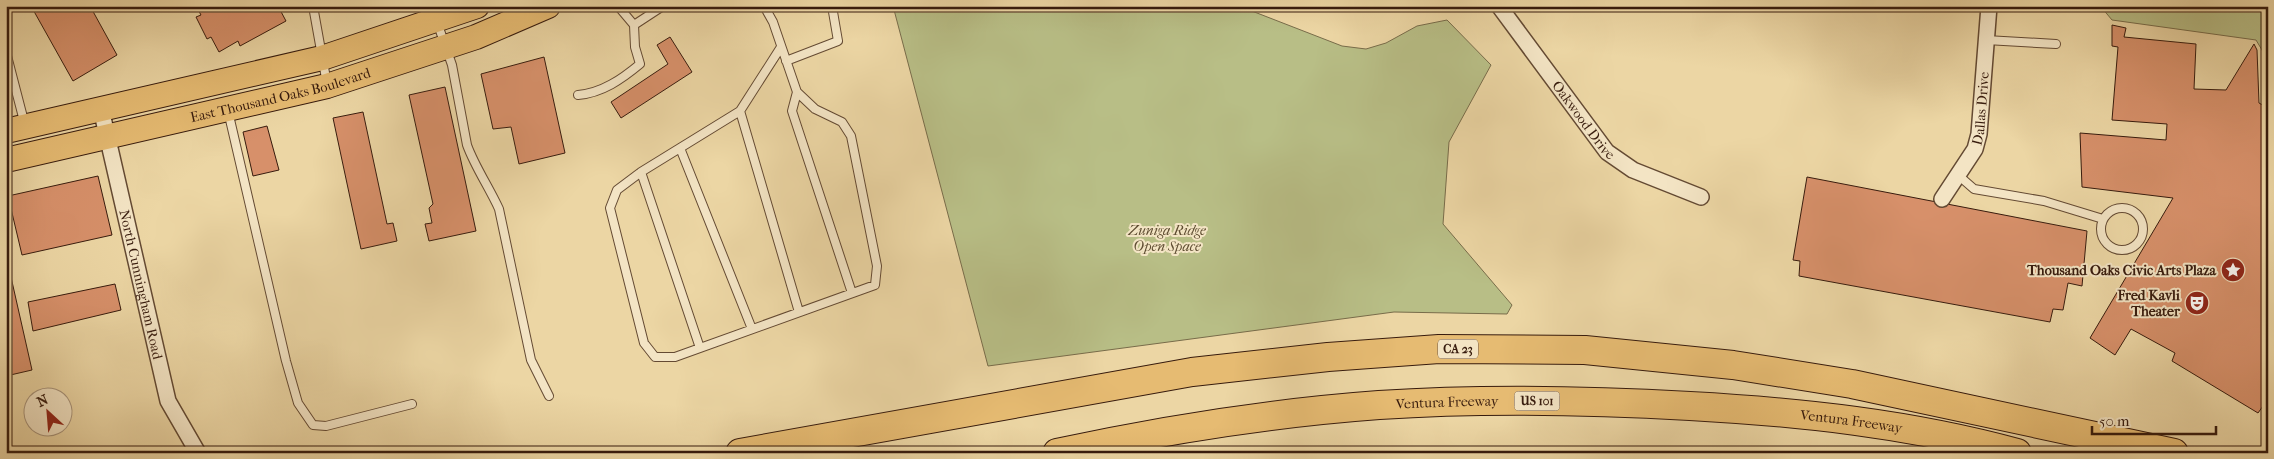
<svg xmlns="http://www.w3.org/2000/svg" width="2274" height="459" font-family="'IM FELL French Canon',serif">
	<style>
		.green { fill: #b8be86; stroke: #786c4a }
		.building { fill: #d7906a; stroke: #371b0d }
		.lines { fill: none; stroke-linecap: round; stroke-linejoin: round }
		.lane-casing { stroke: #644a33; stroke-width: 10 }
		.street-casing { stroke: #644a33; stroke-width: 18 }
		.primary-casing { stroke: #371b0d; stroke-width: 26 }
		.highway-casing { stroke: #371b0d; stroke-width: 30 }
		.lane { stroke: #f3e4c4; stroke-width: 8 }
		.street { stroke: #f3e4c4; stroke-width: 15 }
		.primary { stroke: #e6bb72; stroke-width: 24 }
		.highway { stroke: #e6bb72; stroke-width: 28 }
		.labels { text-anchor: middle; stroke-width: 4; stroke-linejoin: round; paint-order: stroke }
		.shield { fill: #f3e4c4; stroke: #6f5744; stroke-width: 1 }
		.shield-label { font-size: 12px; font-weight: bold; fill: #371b0d }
		.street-label { font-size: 14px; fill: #371b0d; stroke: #f3e4c4 }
		.park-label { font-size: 14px; font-style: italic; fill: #5e4c31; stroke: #f3e4c4 }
		.poi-label { font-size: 14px; font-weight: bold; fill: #371b0d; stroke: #f3e4c4; text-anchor: end }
	</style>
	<rect width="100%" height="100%" fill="#ecd6a4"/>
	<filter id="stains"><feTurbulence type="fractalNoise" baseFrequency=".004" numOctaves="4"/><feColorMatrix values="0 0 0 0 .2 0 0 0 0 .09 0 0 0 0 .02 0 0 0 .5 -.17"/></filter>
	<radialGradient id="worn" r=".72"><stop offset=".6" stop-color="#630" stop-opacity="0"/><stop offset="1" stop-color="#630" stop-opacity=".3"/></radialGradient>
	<path class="green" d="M893 6H1239L1342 46 1366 49 1386 43 1417 26 1447 20 1491 65 1449 142 1443 224 1512 305 1507 314 1394 312 988 366Z
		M2085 6H2268V60L2256 40 2112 20 2102 8 2084 11Z"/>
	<path class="building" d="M31 6H90L117 55 73 81Z
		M196 6H278L286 21 240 46 238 41 219 52 211 37 207 39 196 17 201 15Z
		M2112 25 2126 28 2124 37 2196 44 2194 89 2226 90 2254 44 2257 50 2259 103 2268 108V409L2263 406 2258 413 2172 361 2175 353 2131 329 2115 355 2090 338 2173 198 2082 187 2080 133 2166 140 2167 124 2112 120 2118 47 2112 46Z
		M670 37 692 72 621 118 611 102 668 64 657 45Z
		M544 57 565 153 519 164 511 127 493 129 481 74Z
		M445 87 476 231 429 241 425 224 432 223 429 208 433 204 409 95Z
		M363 112 387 224 393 223 397 241 361 249 333 118Z
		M267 126 279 170 253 176 243 132Z
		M98 176 112 235 22 255 8 196Z
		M1807 177 2087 231 2082 286 2068 283 2063 310 2053 309 2050 322 1799 276 1800 261 1793 260Z
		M6 255 32 370 6 376Z
		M115 284 121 310 33 331 28 302Z"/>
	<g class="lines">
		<g class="lane-casing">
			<path id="lane" d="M313 6 327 84
				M618 6 634 25 663 6
				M764 6 773 22 797 92 815 109 842 122 851 136 877 266 875 285 675 357H655L644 343 610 208 617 190 641 172 740 111 781 47
				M437 22 452 65 467 145C475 167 489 187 499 209L531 360 549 396
				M1986 40 2056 44
				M6 52 25 125
				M786 61 838 41 832 6
				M797 92 792 111 852 293
				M578 95C602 93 622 79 640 64L635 47 634 25
				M228 111 286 361 298 403 313 425 326 426 412 404
				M740 111 799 312
				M680 148 752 329
				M641 172 700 348
				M1958 175 1974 189 2044 201 2103 219
				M2101 229a21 21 0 1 1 42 0a21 21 0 1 1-42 0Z"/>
		</g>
		<g class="street-casing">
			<g id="street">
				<path id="s1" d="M1499 6 1607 152 1633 170 1701 197"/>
				<path id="s2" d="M101 109 168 401 198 453"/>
				<path id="s3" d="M1942 199 1975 149 1979 134 1989 6"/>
			</g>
		</g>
		<g class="primary-casing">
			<g id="primary">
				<path d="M6 131 322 58 477 6"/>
				<path id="s4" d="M6 160 327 86 476 37 548 6"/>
			</g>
		</g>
		<g class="highway-casing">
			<g id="highway">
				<path d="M740 453 1192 372 1328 357 1439 349 1585 350 1733 365 1852 384 2174 453"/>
				<path id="s5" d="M1057 453C1163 430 1271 413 1379 405 1483 398 1587 400 1690 406 1800 412 1911 424 2017 453"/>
			</g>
		</g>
		<use href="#lane" class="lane"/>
		<use href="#street" class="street"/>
		<use href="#primary" class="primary"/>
		<use href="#highway" class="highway"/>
	</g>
	<defs>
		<g id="sight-disc" transform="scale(1.25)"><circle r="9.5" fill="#8f2418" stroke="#f3e4c4"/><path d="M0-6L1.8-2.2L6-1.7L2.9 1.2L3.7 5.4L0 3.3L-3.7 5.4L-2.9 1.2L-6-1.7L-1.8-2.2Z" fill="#fff"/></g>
		<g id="theatre-disc" transform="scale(1.25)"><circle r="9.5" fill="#8f2418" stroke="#f3e4c4"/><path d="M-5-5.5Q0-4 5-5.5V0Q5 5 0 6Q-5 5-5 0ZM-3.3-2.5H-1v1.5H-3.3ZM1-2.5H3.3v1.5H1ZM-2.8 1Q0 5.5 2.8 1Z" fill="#fff"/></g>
	</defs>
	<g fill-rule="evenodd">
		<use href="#sight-disc" x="2233" y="270"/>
		<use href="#theatre-disc" x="2197" y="303"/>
	</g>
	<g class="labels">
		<g class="shield">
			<rect x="1438" y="339.5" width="40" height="19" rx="4"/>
			<rect x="1514.5" y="391.5" width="45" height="19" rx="4"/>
		</g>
		<g class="shield-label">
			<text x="1458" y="353">CA 23</text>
			<text x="1537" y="405">US 101</text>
		</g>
		<g class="street-label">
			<text dy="5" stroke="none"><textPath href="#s4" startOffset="282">East Thousand Oaks Boulevard</textPath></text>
			<text dy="5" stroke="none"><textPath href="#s3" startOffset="101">Dallas Drive</textPath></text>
			<text dy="5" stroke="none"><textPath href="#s1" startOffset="142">Oakwood Drive</textPath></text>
			<text dy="5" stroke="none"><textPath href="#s2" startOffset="180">North Cunningham Road</textPath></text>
			<text dy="5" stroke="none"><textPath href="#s5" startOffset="394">Ventura Freeway</textPath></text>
			<text dy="5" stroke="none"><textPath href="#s5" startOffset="799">Ventura Freeway</textPath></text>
		</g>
		<g class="park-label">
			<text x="1167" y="235">Zuniga Ridge<tspan x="1167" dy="16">Open Space</tspan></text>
		</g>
		<g class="poi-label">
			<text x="2216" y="275">Thousand Oaks Civic Arts Plaza</text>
			<text x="2180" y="300">Fred Kavli<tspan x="2180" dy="16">Theater</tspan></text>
		</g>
	</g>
	<rect width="2274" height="459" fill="none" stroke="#ecd6a4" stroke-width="25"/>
	<rect x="8" y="8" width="2259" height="444" fill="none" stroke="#371b0d" stroke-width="2.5"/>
	<rect x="12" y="12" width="2249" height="434" fill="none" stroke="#371b0d"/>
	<g transform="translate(48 412) rotate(334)"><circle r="24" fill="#f3e4c4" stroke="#a8947b"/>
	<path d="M0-4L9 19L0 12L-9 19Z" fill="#8f2418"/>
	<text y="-8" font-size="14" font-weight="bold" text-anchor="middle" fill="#371b0d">N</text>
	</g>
	<path d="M2092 426v8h124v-8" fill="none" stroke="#371b0d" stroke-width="2.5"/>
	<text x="2099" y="426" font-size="15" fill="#371b0d" stroke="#f3e4c4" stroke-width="4" paint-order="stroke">50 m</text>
	<rect width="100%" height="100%" filter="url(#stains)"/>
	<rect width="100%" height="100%" fill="url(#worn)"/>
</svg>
